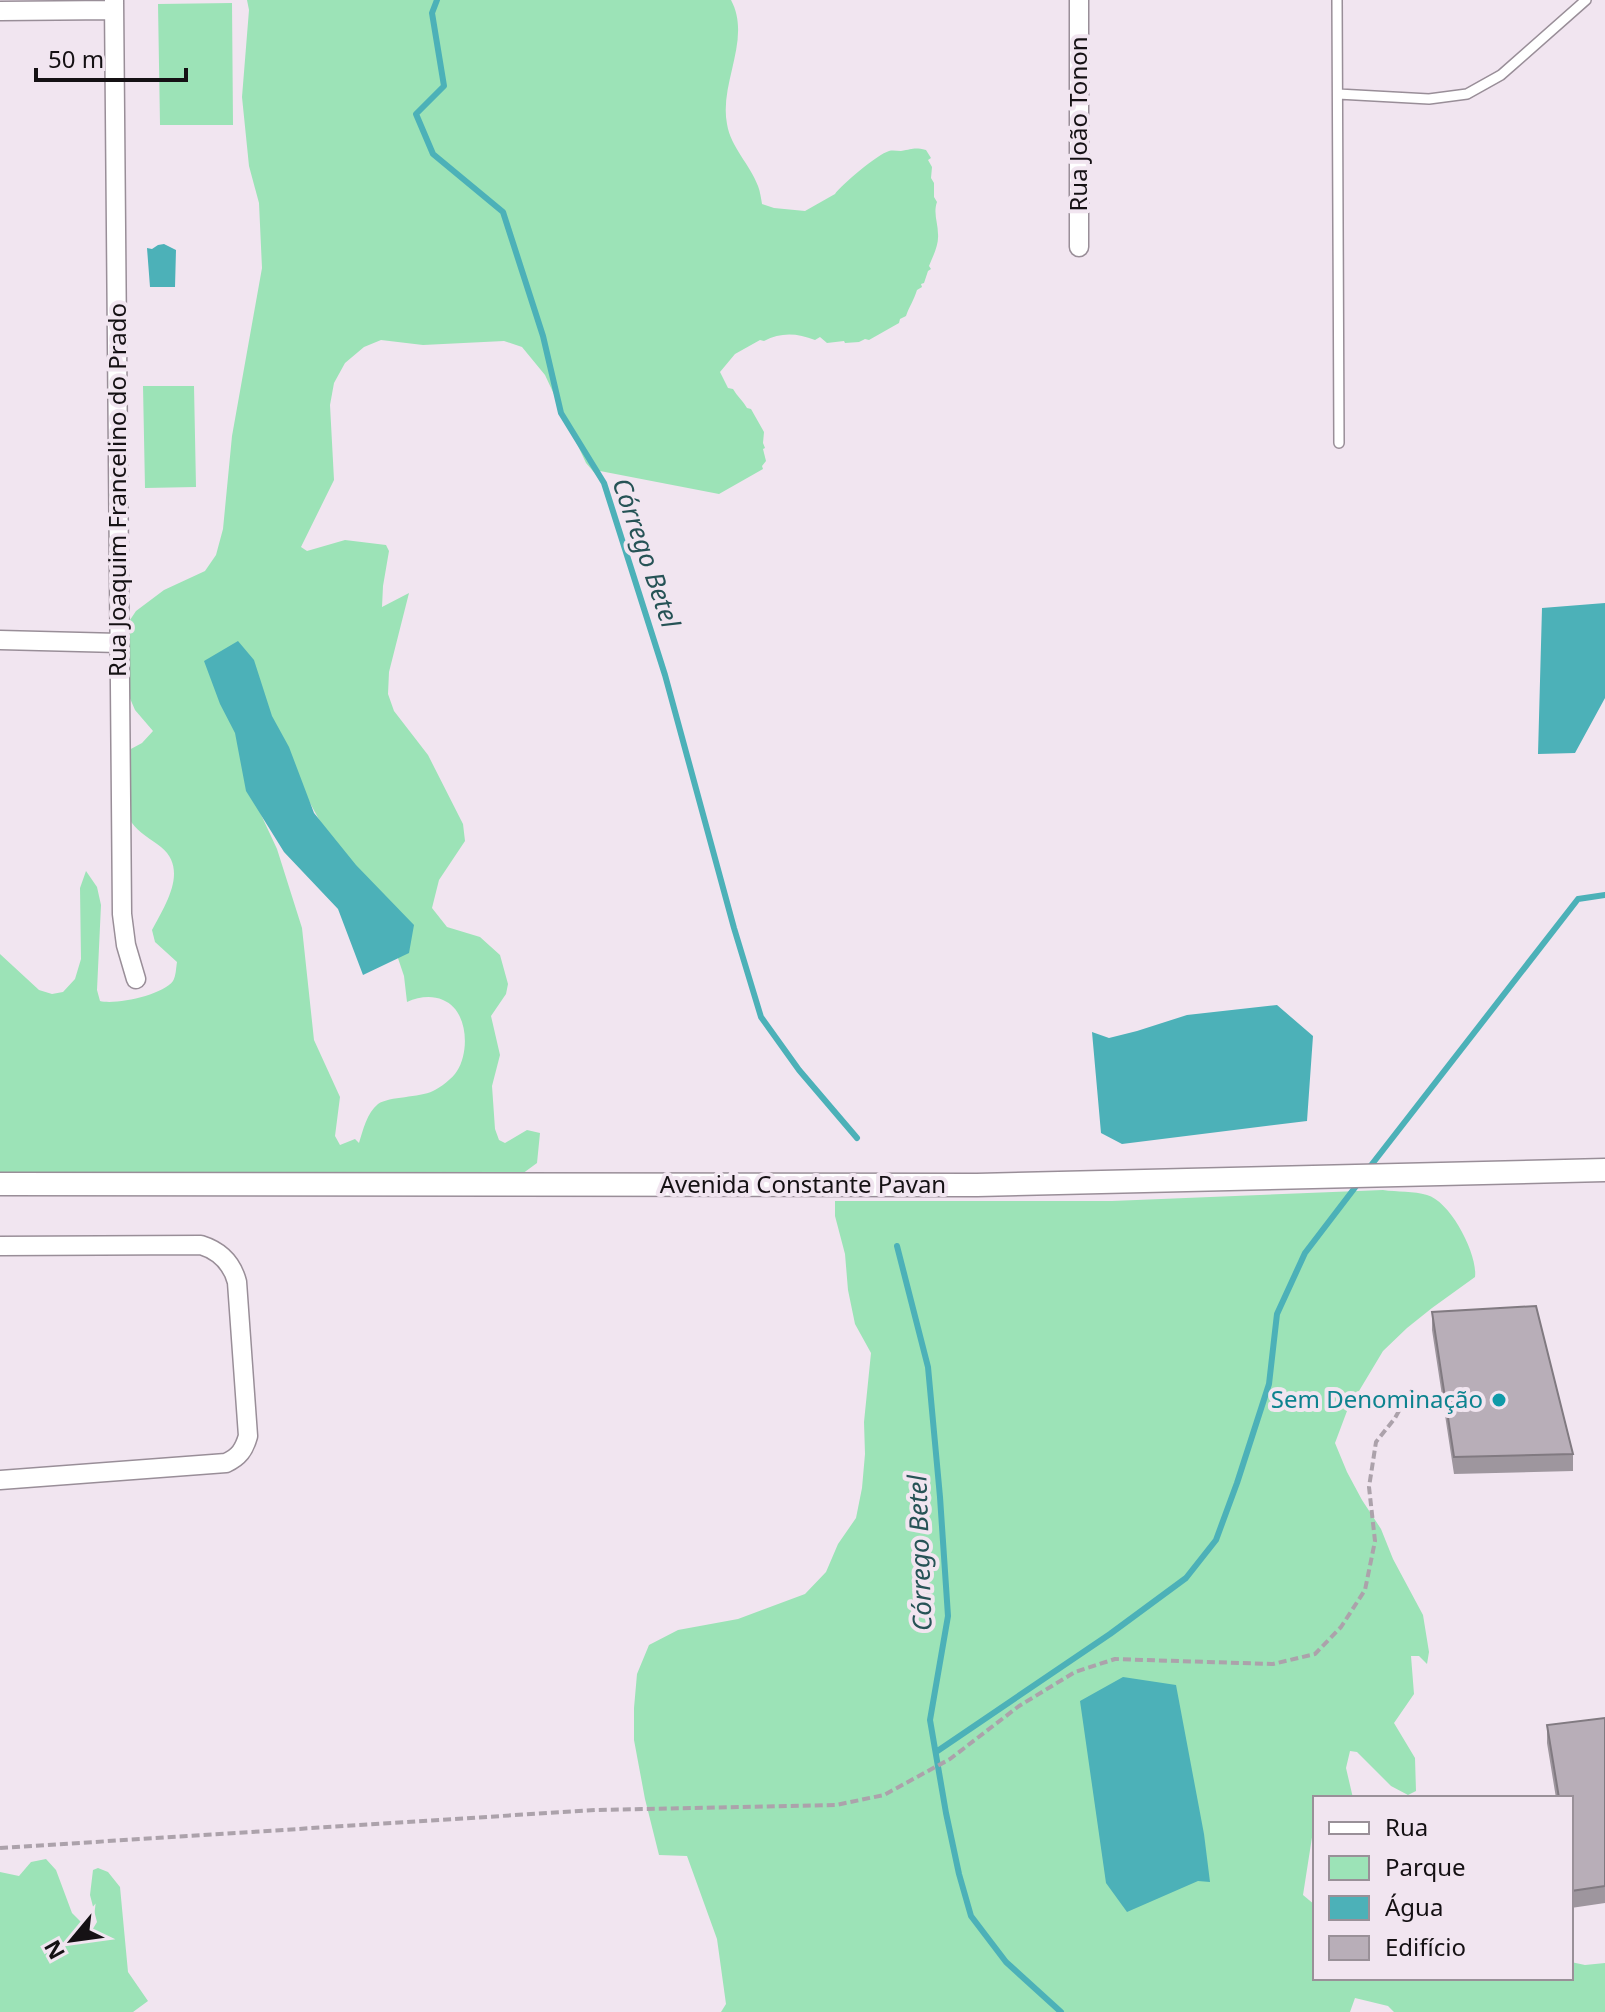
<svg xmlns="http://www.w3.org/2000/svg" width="1605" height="2012" font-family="'Noto Sans',sans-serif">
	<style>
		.green { fill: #9ce3b7; fill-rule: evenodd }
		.water { fill: #4cb1b8 }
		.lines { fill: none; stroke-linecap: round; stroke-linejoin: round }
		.stream { stroke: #4cb1b8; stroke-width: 6 }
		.service-casing { stroke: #998e98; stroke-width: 12 }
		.minor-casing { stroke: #998e98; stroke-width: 21 }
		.tertiary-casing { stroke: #998e98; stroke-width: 25 }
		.path { stroke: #aca2ab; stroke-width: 4; stroke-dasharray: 8 4; stroke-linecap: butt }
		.service { stroke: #fff; stroke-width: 9 }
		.minor { stroke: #fff; stroke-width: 18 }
		.tertiary { stroke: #fff; stroke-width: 22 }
		.wall { fill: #9e969e }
		.building { fill: #b8aeb8; stroke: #817a81; stroke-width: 2 }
		.culture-dot { fill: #0f9aa8; stroke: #f1e5f0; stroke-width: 3 }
		.labels { text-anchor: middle; stroke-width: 8; stroke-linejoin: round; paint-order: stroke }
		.street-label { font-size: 24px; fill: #151114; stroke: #f1e5f0 }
		.culture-label { font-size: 24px; fill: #0d838f; stroke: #f1e5f0; text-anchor: end }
		.water-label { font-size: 26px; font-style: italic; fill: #265356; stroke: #f1e5f0 }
	</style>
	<rect width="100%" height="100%" fill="#f1e5f0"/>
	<path class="green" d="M247 0H731C752 39 719 83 727 124 731 148 750 164 758 186 760 191 761 198 762 204L774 208 805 211 835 194C841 185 878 154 889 151 893 150 897 151 901 151 913 149 914 147 926 150L931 158 928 160 932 167 931 178 934 183V197L937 202C933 213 938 223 938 234 939 245 933 256 929 266L931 269 928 271 924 283 921 284 922 287 917 290C914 300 909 307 906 316L900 319 899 323 869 340 865 339 859 342 845 343 844 341 827 343 820 337 815 340C797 333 781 332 764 341L760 340 735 354 720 372 728 388 733 389C737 396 743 401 747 408L751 409 764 432 763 443 765 448 763 449 766 461 762 466 763 469 719 494 600 471 598 477 586 463 545 375 522 347 504 341 423 345 381 340 364 347 345 363 334 383 330 405 334 480 301 547 307 551 345 540 386 545 389 551 383 586 382 607 409 593 389 672 388 694 394 711 428 755 463 824 465 841 439 880 432 908 447 927 480 937 500 955 508 984 506 994 491 1016 500 1055 492 1086 495 1129 499 1140 505 1143 527 1130 540 1133 537 1163 522 1174H0V954L39 990 52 994 63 992 75 979 81 959 80 888 86 871 97 887 101 905 97 990 100 1001C116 1005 163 995 173 981 176 976 176 968 177 962L155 942 152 930C165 905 189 870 161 847 152 840 138 832 132 823 118 801 125 775 129 750L142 743 153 731 135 710 120 675 124 629 136 611 164 590 205 571 216 555 223 529 232 436 262 268 259 203 249 166 242 97 249 10ZM250 693 340 858 376 893 404 976 407 1002C419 997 431 995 443 1000 468 1010 470 1051 457 1071 453 1078 440 1088 433 1091 419 1098 390 1096 378 1104 367 1113 363 1130 359 1143L355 1139 340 1145 335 1136 340 1097 314 1040 302 928 277 849 245 780Z
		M232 3 233 125H160L158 4Z
		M143 386H194L196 487 145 488Z
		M1383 1190C1397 1192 1414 1191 1427 1195 1450 1201 1478 1254 1475 1277L1432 1308 1407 1328 1383 1351 1347 1411 1335 1443 1347 1472 1362 1500 1381 1529 1393 1559 1423 1615 1429 1652 1427 1664 1419 1656H1411L1414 1694 1394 1723 1415 1758 1416 1791 1408 1795 1391 1786 1357 1752 1350 1751 1346 1768 1353 1798H1315V1818L1303 1895 1315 1905V1978H1571V1962L1585 1965 1605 1963V2012H1394L1388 2006 1355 1998 1350 2012H721L726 2004 717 1939 687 1856 659 1855 645 1799 634 1740V1708L637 1674 649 1645 678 1630 738 1619 805 1594 826 1572 838 1544 856 1518 862 1488 865 1454 864 1422 871 1353 855 1324 848 1290 845 1254 835 1216V1201H1112Z
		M46 1859 56 1870 72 1913 91 1932 97 1922 90 1895 93 1870 98 1868 108 1872 120 1887 128 1972 148 2001 133 2012H0V1872L19 1876 31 1862Z"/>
	<path class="water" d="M164 244 176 250 175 287H150L147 248 152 249 158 245Z
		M1605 603V698L1575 753 1538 754 1542 608Z
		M238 641 254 660 272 716 289 747 314 813 356 865 414 925 409 953 363 975 338 909 284 852 246 791 235 733 220 704 204 661Z
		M1277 1005 1313 1036 1307 1121 1122 1144 1101 1133 1092 1032 1109 1038 1137 1031 1187 1015Z
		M1123 1677 1176 1685 1204 1834 1210 1882 1198 1881 1127 1912 1106 1883 1080 1701Z"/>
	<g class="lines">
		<path class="stream" d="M437 0 432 13 444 86 416 114 433 154 503 212 543 336 561 413 604 483 665 675 734 928 761 1017 799 1070 857 1138
			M1369 1168 1578 899 1605 895
			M897 1246 928 1367 940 1497 948 1616 930 1720 946 1813 959 1874 971 1916 1006 1962 1061 2012
			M936 1752 1110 1634 1186 1578 1216 1540 1237 1483 1269 1384 1277 1314 1305 1253 1360 1181"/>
		<g class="service-casing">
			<path id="service" d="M1337 0 1339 443
				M1338 94 1429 99 1467 94 1501 75 1586 0"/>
		</g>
		<g class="minor-casing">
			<path id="minor" d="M114 0 122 914 126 945 136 979
				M0 11 114 10
				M1079 247V0
				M0 640 119 643
				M0 1246 201 1245C220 1251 232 1263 237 1282L248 1436C244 1450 239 1457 226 1463L0 1480"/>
		</g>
		<g class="tertiary-casing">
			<path id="tertiary" d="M0 1184 977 1185 1605 1170"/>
		</g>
		<path class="path" d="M0 1848 595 1810 836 1805 884 1795 950 1759 1019 1706 1075 1672 1115 1659 1273 1664 1315 1654 1341 1627 1365 1590 1375 1541 1369 1487 1376 1442 1395 1418 1411 1389"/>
		<use href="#service" class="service"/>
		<use href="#minor" class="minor"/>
		<use href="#tertiary" class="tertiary"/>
	</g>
	<path class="wall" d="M1432 1312 1573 1454V1471L1454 1474 1432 1330Z
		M1605 1718V1903L1571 1908V1798H1556L1547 1743V1725Z"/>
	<path class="building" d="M1536 1306 1573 1454 1454 1457 1432 1312Z
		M1605 1718V1886L1571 1891V1798H1559L1547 1725Z"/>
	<circle class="culture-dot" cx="1499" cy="1400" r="8"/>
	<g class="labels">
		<g class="street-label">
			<text transform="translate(1079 124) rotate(-90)" y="8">Rua João Tonon</text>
			<text transform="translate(118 490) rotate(-90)" y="8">Rua Joaquim Francelino do Prado</text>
			<text x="803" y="1193">Avenida Constante Pavan</text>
		</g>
		<g class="culture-label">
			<text x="1483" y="1408">Sem Denominação</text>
		</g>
		<g class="water-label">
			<text transform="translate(646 553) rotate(71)" y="9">Córrego Betel</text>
			<text transform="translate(920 1553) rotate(-92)" y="9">Córrego Betel</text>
		</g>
	</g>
	<rect x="1313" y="1796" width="260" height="184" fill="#f1e5f0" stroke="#999098" stroke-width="2"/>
	<rect x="1329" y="1822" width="40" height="12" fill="#ffffff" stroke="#999098" stroke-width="2"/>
	<text x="1385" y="1836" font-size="24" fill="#151114">Rua</text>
	<rect x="1329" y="1856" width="40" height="24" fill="#9ce3b7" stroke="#999098" stroke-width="2"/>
	<text x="1385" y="1876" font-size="24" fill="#151114">Parque</text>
	<rect x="1329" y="1896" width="40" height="24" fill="#4cb1b8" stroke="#999098" stroke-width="2"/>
	<text x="1385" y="1916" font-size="24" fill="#151114">Água</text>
	<rect x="1329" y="1936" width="40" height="24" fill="#b8aeb8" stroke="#999098" stroke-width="2"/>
	<text x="1385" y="1956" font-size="24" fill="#151114">Edifício</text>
	<g transform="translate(72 1940) rotate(241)" stroke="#f1e5f0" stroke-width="6" paint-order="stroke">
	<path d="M0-6L14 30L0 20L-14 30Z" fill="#151114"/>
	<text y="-12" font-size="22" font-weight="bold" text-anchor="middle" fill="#151114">N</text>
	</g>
	<path d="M36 68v12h150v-12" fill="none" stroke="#151114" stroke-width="4"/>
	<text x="48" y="68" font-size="24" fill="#151114" stroke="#f1e5f0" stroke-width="6" paint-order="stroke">50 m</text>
</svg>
